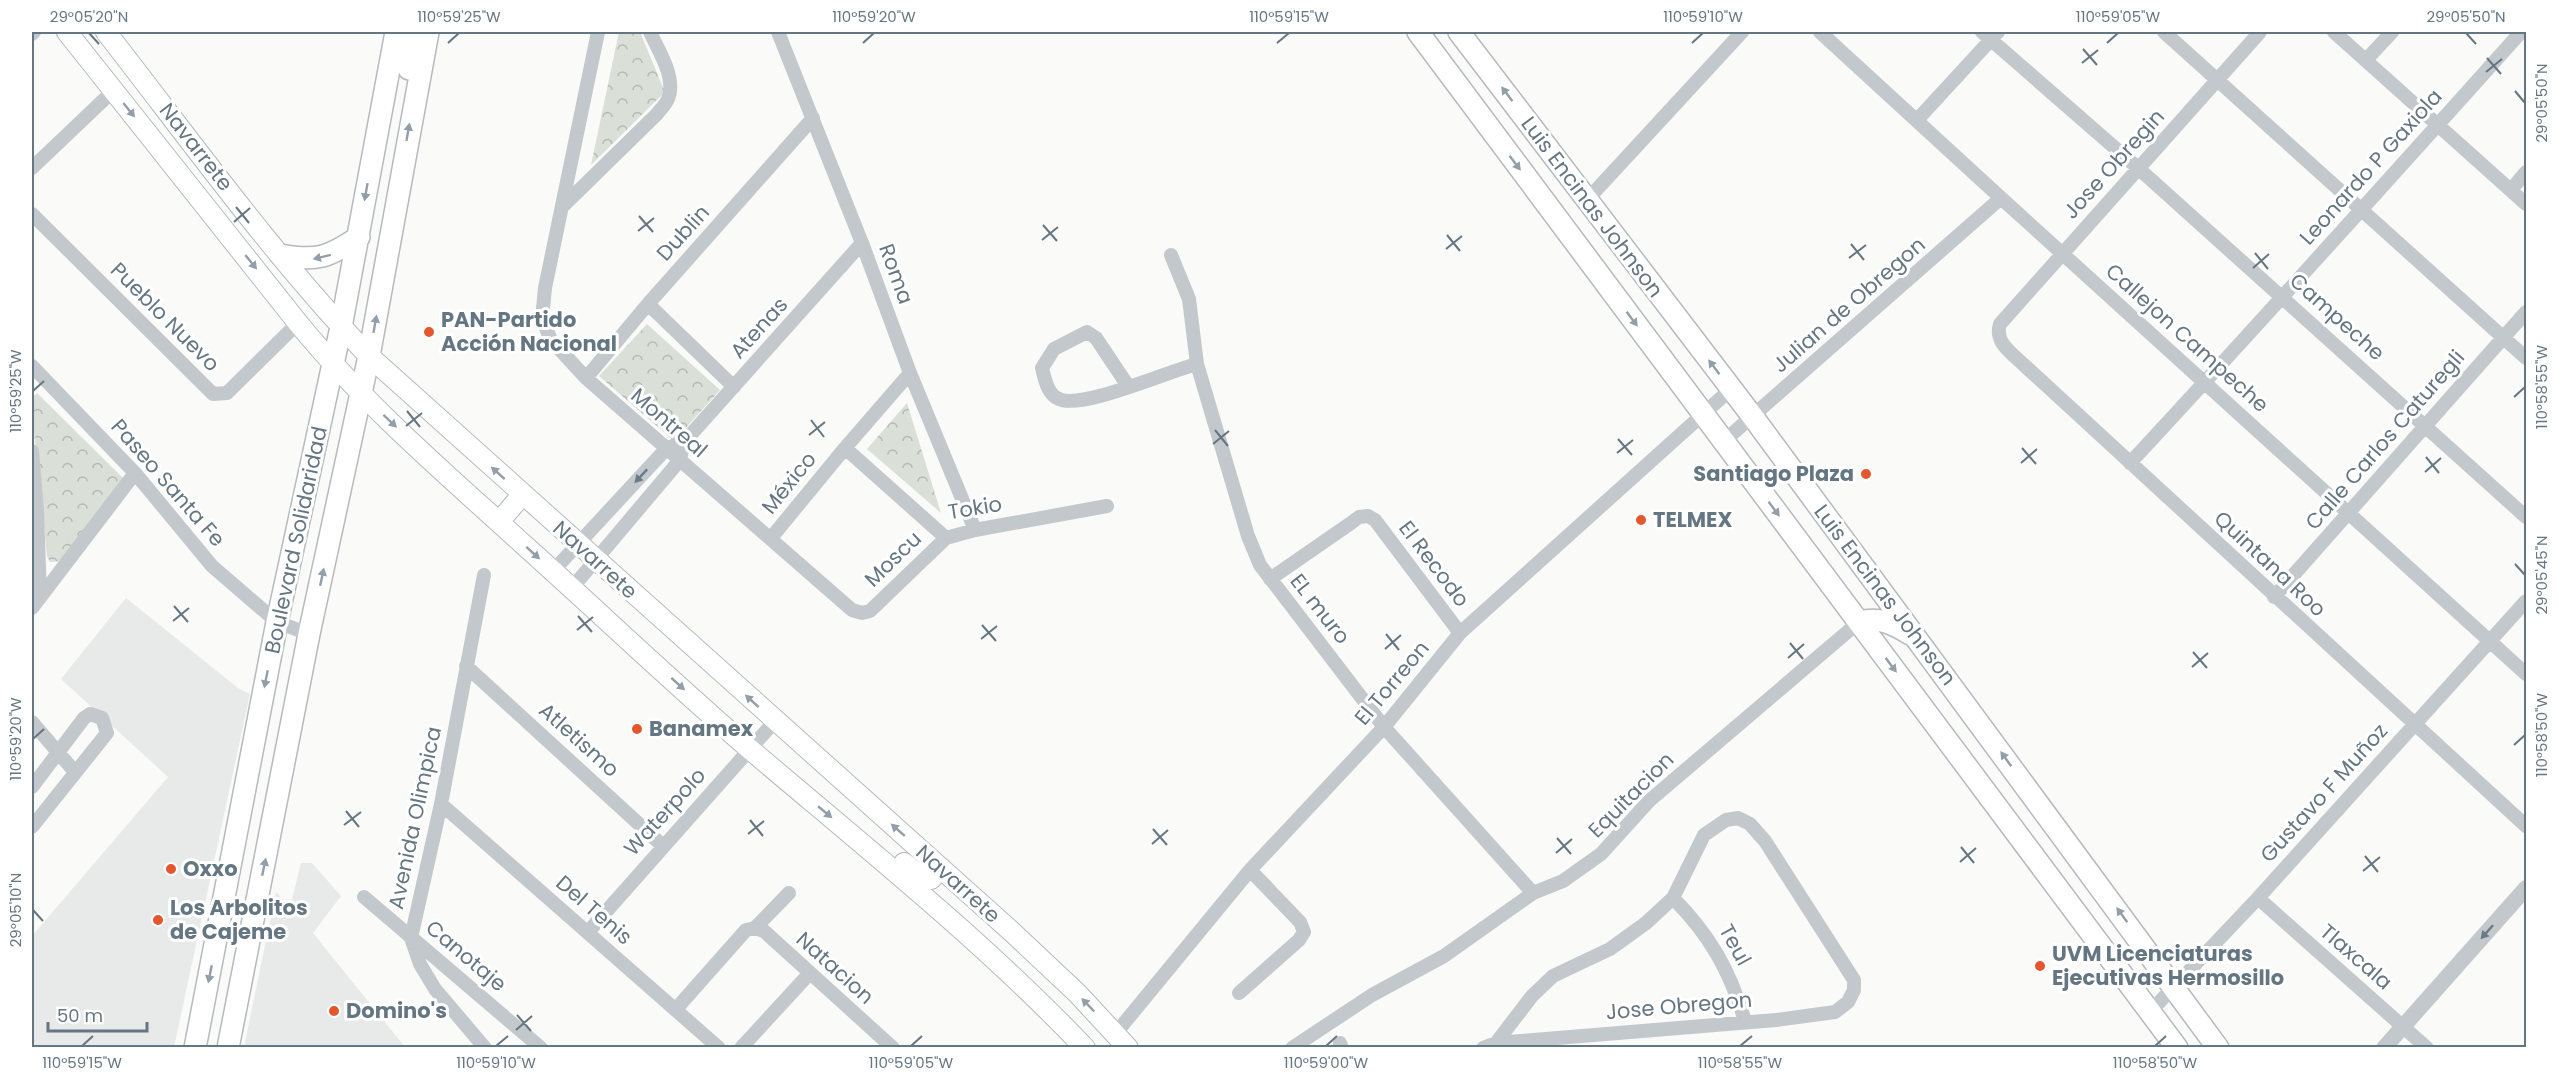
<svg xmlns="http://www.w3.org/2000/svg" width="2558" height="1079" font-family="Poppins,sans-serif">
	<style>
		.built { fill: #e8e9e9 }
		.park { fill: url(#park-crowns) }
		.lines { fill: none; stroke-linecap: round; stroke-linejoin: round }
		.secondary-casing { stroke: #b3babf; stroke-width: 22 }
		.primary-casing { stroke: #b5babe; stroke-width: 24 }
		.minor { stroke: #c3c8cc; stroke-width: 14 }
		.tertiary { stroke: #c3c8cc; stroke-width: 16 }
		.secondary { stroke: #fff; stroke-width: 20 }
		.primary { stroke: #fff; stroke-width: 21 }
		.oneway { fill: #939fa8 }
		.oneway2 { fill: #6a7a87 }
		.ticks { fill: none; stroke: #657683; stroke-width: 2 }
		.poi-dot { fill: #e4572e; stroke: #fff; stroke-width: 2 }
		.labels { text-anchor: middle; stroke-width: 6; stroke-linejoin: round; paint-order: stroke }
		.street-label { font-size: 21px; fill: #657683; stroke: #fff }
		.poi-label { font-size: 21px; font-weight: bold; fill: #657683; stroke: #fff; text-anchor: start }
		.neatline { fill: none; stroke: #657683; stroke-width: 2 }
		.ticks-label { font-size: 15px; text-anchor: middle; fill: #657683 }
	</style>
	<defs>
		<pattern id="park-crowns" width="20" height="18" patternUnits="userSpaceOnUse" patternTransform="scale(1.5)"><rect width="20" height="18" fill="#dadfd7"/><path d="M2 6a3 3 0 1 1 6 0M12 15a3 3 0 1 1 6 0" fill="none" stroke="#b4b9b4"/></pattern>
	</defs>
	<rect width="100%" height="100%" fill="#fafaf8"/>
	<path class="built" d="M126 598 238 688 250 694 174 1047 32 1048V936L168 777 61 679Z
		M301 863H312L341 896 313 933 405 1047H244L276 892 295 912 291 903Z"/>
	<path class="park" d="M619 32H640L665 92 591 165Z
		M647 324 720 390 674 441 599 376Z
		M37 393 124 479 62 561 50 562 47 556 32 413V398Z
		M907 403 941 513 867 449Z"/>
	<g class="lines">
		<g class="secondary-casing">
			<path id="secondary" d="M67 32 298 323C365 405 446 474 524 545 600 613 674 684 752 751 865 847 982 940 1085 1048
				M106 32C191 141 273 256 369 356L1011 931 1077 993 1128 1048
				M499 522 522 495
				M904 863 925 880 931 879 941 868"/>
		</g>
		<g class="primary-casing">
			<path id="primary" d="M1418 32 2177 1048
				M1459 32 1753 417 2218 1048
				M409 69 412 32
				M281 255C317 262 329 257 359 237
				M1859 622C1880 617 1892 623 1910 634
				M195 1048 277 622 341 327 396 32
				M228 1048 309 634 369 356 428 32"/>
		</g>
		<path class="minor" d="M598 32 545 288 542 319 551 340 586 378 852 610 862 613 870 611 946 538
			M778 32 862 243 910 373 975 530
			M1820 32 2001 198 2526 674
			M1982 32 2138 168 2526 517
			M2164 32 2526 358
			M2260 32 2000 324C1994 343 2012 353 2024 365L2526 826
			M2334 32 2526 204
			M32 34 34 32
			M2366 60 2392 32
			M1917 120 1998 32
			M32 168 114 90
			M2511 190 2526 172
			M1587 200 1742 32
			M562 207 657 114C660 110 666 104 668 99 677 78 658 50 650 32
			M32 214 213 394 227 393 298 323
			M1171 255 1189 299 1197 364
			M648 304 734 387
			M32 366 135 473 212 566 277 622 309 634
			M586 378 648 304 813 118
			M1128 386 1096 338 1087 332 1054 349 1042 368C1045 379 1047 394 1059 399 1081 410 1169 371 1197 364L1248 536 1260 565 1384 727 1533 893
			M1724 441 2001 198
			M845 448 946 538 975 530 1107 506
			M32 451 37 511 40 596
			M2130 463C2262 321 2392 176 2521 32
			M771 538 845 448 910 373
			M553 571 666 449 685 441 862 243
			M484 575 441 804 411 938 420 964 435 989 485 1048
			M1270 579 1351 523 1359 517 1368 516 1375 520 1460 633
			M572 588 680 460 682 451
			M2274 597 2526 312
			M32 608 135 473
			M466 666 663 846
			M32 722 75 772
			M32 787 84 718 90 714 102 718 107 733 32 827
			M441 804 719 1048
			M364 897 541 1048
			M1673 898C1710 935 1730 971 1745 1021
			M2258 898 2427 1048
			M755 928 789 893
			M588 932 774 722
			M1239 993 1299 940 1304 932 1300 922 1250 870
			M676 1009 746 930 755 928 764 931 893 1048
			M2150 1012 2258 898 2526 601
			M1116 1033 1250 870 1384 727 1460 633 1731 389
			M1340 1043 1342 1048
			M741 1048 809 974
			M1292 1048 1372 995 1444 956 1533 893 1563 881 1601 854 1649 801 1859 622
			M1483 1048 1496 1043 1532 996 1553 976 1610 949 1646 923 1673 898 1704 835 1726 820 1738 818 1750 824 1765 841 1854 980V990L1848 1002 1835 1012 1776 1020 1496 1043"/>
		<path class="tertiary" d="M2384 1048 2526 888"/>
		<use href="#secondary" class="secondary"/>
		<use href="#primary" class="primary"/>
	</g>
	<defs><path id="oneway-solid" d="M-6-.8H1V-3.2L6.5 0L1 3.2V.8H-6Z" transform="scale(1.5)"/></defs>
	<g class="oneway">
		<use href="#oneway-solid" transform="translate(1507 94) rotate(-127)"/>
		<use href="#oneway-solid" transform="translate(129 110) rotate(51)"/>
		<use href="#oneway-solid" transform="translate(408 132) rotate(-80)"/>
		<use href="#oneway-solid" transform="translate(1515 163) rotate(53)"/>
		<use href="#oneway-solid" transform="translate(366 192) rotate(100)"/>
		<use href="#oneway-solid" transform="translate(322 257) rotate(166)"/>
		<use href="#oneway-solid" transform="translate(251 262) rotate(51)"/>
		<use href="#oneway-solid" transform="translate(1632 319) rotate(53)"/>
		<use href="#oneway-solid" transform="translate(375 324) rotate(-80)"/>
		<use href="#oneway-solid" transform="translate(1714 367) rotate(-127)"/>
		<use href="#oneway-solid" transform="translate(390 421) rotate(43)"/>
		<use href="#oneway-solid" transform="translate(498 473) rotate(-138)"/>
		<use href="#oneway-solid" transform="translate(1774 509) rotate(53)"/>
		<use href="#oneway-solid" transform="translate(533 553) rotate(42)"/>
		<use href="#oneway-solid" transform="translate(322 577) rotate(-78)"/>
		<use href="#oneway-solid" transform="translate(1891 665) rotate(53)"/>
		<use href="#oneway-solid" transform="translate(266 679) rotate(101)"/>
		<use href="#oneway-solid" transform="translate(678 684) rotate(42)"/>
		<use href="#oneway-solid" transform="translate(752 701) rotate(-138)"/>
		<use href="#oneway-solid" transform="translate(2006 759) rotate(-126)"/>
		<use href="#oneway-solid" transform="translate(825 812) rotate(40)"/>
		<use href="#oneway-solid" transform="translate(898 830) rotate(-139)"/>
		<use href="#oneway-solid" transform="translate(264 867) rotate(-78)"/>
		<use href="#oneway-solid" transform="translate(2122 915) rotate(-126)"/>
		<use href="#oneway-solid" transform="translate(210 974) rotate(101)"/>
		<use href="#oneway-solid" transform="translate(1088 1005) rotate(-134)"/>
	</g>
	<g class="oneway2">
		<use href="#oneway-solid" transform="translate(641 476) rotate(133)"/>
		<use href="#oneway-solid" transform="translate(2487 932) rotate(132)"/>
	</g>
	<path class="ticks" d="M89 33 99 44M2466 33 2476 44M448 43 459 33M863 43 874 33M1277 43 1289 33M1692 43 1703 33M2107 43 2118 33M2083 49 2097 65M2487 58 2501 74M2082 63 2098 50M2486 72 2502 59M2515 91 2525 103M236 207 249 223M639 216 653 232M234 222 250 208M1043 225 1057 241M638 231 654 218M1447 235 1460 251M1042 240 1058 227M1851 244 1864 260M1446 249 1462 236M2255 253 2268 269M1849 258 1866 245M2253 268 2269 254M33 391 44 381M2514 397 2525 387M407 411 420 427M811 420 824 437M406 426 422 413M1215 430 1228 446M809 435 825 422M1618 439 1632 455M1213 444 1229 431M2022 448 2036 464M1617 453 1633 440M2426 457 2439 473M2021 463 2037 449M2425 472 2441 458M2515 564 2525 575M174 606 188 622M578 616 592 632M173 621 189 608M982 625 996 641M577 630 593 617M1386 634 1399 650M981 639 997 626M1790 643 1803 659M1385 649 1401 635M2193 652 2207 668M1788 658 1804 644M2192 667 2208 653M33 739 44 729M2514 745 2525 735M346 811 359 827M750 820 763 836M344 825 361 812M1153 829 1167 845M748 834 764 821M1557 838 1571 854M1152 844 1168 830M1961 847 1974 863M1556 853 1572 839M2365 856 2378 872M1960 862 1976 848M2363 871 2380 857M33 910 43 921M517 1015 531 1031M516 1030 532 1016M82 1046 93 1036M496 1046 508 1036M911 1046 922 1036M1326 1046 1337 1036M1740 1046 1752 1036M2155 1046 2166 1036"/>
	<g class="poi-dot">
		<circle cx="429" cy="332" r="6"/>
		<circle cx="1866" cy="474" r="6"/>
		<circle cx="1641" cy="520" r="6"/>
		<circle cx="637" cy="729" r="6"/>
		<circle cx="171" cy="869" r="6"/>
		<circle cx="158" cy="920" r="6"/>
		<circle cx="2040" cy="966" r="6"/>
		<circle cx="334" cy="1011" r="6"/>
	</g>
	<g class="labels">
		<g class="street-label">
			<text transform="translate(196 147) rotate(52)" y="7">Navarrete</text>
			<text transform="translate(2114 164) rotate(-48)" y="7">Jose Obregin</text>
			<text transform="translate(2371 167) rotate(-48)" y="7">Leonardo P Gaxiola</text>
			<text transform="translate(1592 207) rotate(53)" y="7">Luis Encinas Johnson</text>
			<text transform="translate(683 233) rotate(-48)" y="7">Dublin</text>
			<text transform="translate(896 274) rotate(70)" y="7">Roma</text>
			<text transform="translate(1849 305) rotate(-41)" y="7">Julian de Obregon</text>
			<text transform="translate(165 317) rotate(45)" y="7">Pueblo Nuevo</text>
			<text transform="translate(2337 317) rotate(42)" y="7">Campeche</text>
			<text transform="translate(759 328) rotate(-48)" y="7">Atenas</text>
			<text transform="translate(2187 338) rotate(42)" y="7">Callejon Campeche</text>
			<text transform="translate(669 423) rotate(41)" y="7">Montreal</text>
			<text transform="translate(2385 440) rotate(-49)" y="7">Calle Carlos Caturegli</text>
			<text transform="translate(168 483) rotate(49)" y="7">Paseo Santa Fe</text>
			<text transform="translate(789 483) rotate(-51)" y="7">México</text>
			<text transform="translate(975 508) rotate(-9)" y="7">Tokio</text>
			<text transform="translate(296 540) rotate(-78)" y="7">Boulevard Solidaridad</text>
			<text transform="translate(893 559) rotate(-44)" y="7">Moscu</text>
			<text transform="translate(595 560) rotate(42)" y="7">Navarrete</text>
			<text transform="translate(1434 564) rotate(53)" y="7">El Recodo</text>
			<text transform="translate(2270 564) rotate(43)" y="7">Quintana Roo</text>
			<text transform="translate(1885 595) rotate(53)" y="7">Luis Encinas Johnson</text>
			<text transform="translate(1320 609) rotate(52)" y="7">EL muro</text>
			<text transform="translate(1392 683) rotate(-50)" y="7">El Torreon</text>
			<text transform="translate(579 740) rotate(42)" y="7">Atletismo</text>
			<text transform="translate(2324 793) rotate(-48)" y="7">Gustavo F Muñoz</text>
			<text transform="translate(1631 795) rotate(-45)" y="7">Equitacion</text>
			<text transform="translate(665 812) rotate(-48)" y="7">Waterpolo</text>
			<text transform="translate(415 818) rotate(-78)" y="7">Avenida Olimpica</text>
			<text transform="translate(958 884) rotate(42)" y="7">Navarrete</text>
			<text transform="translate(594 910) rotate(41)" y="7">Del Tenis</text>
			<text transform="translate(1735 945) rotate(61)" y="7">Teul</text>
			<text transform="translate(466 956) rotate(40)" y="7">Canotaje</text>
			<text transform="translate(2356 957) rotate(41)" y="7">Tlaxcala</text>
			<text transform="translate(835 968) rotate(42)" y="7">Natacion</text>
			<text transform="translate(1679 1006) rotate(-5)" y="7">Jose Obregon</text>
		</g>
		<g class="poi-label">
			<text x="441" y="327">PAN-Partido<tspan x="441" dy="24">Acción Nacional</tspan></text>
			<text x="1854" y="481" text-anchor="end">Santiago Plaza</text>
			<text x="1653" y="527">TELMEX</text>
			<text x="649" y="736">Banamex</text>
			<text x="183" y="876">Oxxo</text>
			<text x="170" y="915">Los Arbolitos<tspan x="170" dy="24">de Cajeme</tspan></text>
			<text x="2052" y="961">UVM Licenciaturas<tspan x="2052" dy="24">Ejecutivas Hermosillo</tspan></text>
			<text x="346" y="1018">Domino's</text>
		</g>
	</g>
	<rect width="2558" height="1079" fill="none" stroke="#ffffff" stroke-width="66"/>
	<path d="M48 1022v9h99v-9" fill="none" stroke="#657683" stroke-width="3"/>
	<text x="57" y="1022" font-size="18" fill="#657683" stroke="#ffffff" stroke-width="4.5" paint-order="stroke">50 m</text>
	<rect x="33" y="33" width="2492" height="1013" class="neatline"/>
	<g class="ticks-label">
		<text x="89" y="22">29°05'20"N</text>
		<text x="459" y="22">110°59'25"W</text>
		<text x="874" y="22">110°59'20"W</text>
		<text x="1289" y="22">110°59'15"W</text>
		<text x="1703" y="22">110°59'10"W</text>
		<text x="2118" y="22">110°59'05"W</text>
		<text x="2466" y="22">29°05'50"N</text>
		<text transform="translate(2542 103) rotate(-90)" y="5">29°05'50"N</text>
		<text transform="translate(2542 387) rotate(-90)" y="5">110°58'55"W</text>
		<text transform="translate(16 391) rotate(-90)" y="5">110°59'25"W</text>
		<text transform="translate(2542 575) rotate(-90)" y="5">29°05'45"N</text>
		<text transform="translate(2542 735) rotate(-90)" y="5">110°58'50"W</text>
		<text transform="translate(16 739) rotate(-90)" y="5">110°59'20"W</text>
		<text transform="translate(16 910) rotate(-90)" y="5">29°05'10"N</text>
		<text x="82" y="1068">110°59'15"W</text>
		<text x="496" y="1068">110°59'10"W</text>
		<text x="911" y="1068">110°59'05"W</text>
		<text x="1326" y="1068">110°59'00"W</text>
		<text x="1740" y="1068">110°58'55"W</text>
		<text x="2155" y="1068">110°58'50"W</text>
	</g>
</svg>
